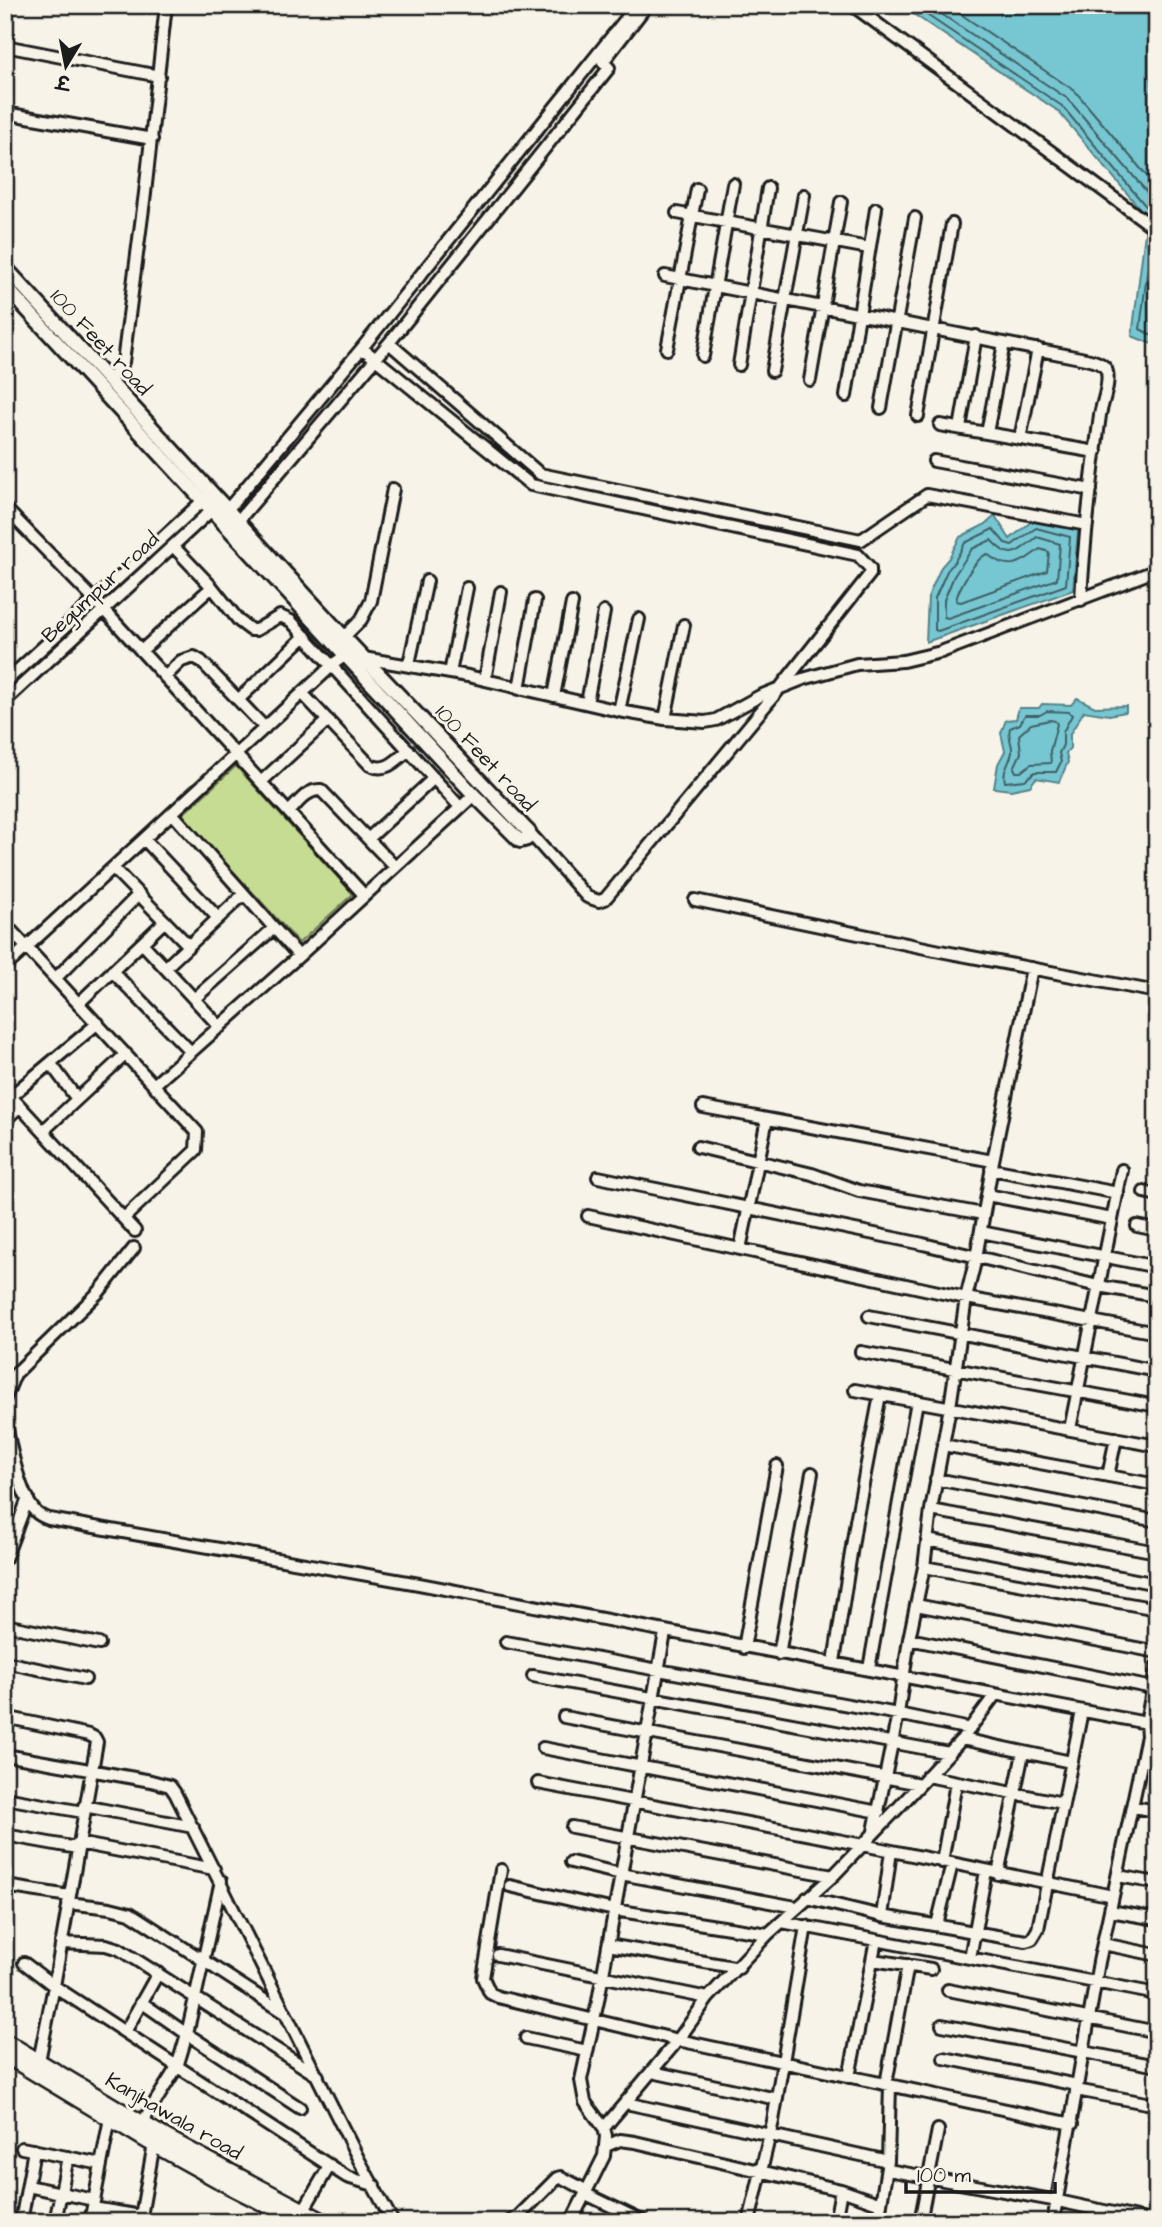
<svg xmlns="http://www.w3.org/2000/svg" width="1162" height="2227" font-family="'Architects Daughter','Playpen Sans Deva',sans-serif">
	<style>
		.green { fill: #c5dc92; stroke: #707c57; stroke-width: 2 }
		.water { fill: #77c7d2; stroke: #538389; stroke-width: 2 }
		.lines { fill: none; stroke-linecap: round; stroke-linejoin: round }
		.shore { stroke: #406065; stroke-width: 2 }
		.minor-casing { stroke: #1c1c1c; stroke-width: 16 }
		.tertiary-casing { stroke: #1c1c1c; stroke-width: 18 }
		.secondary-casing { stroke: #1c1c1c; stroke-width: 19 }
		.minor { stroke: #f7f3e8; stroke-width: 10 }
		.tertiary { stroke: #f7f3e8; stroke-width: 12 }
		.secondary { stroke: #f7f3e8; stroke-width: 14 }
		.labels { text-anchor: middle; stroke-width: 6; stroke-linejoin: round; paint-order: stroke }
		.street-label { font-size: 21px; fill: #1c1c1c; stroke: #f7f3e8 }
	</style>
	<rect width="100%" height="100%" fill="#f7f3e8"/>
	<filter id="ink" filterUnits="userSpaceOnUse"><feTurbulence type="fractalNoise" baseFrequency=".0143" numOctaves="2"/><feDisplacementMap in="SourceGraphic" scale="14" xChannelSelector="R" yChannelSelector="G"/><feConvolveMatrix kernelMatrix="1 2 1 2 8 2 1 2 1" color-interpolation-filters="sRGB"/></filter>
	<g filter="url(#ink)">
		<path class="green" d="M236 766 353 894 299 943 182 815Z"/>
		<path class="water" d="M900 5H1157V346L1132 336 1147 217 1058 111Z
			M995 516 1010 539 1033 520 1078 530 1073 590 926 642 928 597 941 567 949 558 960 537 986 524Z
			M1077 698 1095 707 1126 706V712L1109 715 1084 711 1070 734V748L1066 753 1068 762 1059 782 1036 778 1030 786 1011 790 994 788 998 764 1005 751 1001 733 1006 720 1016 719 1019 708H1039L1042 704 1071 705Z"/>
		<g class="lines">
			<path class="shore" d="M912 5 1062 106 1154 216
				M928 5 1068 99 1157 204
				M947 5 1075 91 1157 188
				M1152 234 1140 329 1157 338
				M1036 528 1070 537 1066 585 938 631 935 630V598L947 571 955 561 965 543 993 529 1005 543 1012 545Z
				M1037 537 1060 544 1057 579 948 618 944 617V600L954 576 972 549 991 540C1011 562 1016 553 1037 537Z
				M1040 549 1049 552 1047 571 961 602 956 601C958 588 976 558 987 554 1009 572 1020 564 1040 549Z
				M1047 711 1069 712 1072 715 1063 732V745L1059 753 1061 762 1056 772H1035L1025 780 1005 782C1002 770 1010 764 1012 752 1013 743 1007 737 1010 728L1020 724 1025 715H1040Z
				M1050 720 1055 721 1057 724 1050 751 1051 763 1031 764 1021 772H1016L1014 768 1021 753 1019 735 1031 724Z"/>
			<g class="minor-casing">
				<path id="minor" d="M852 5 1153 227 1157 222
					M5 46 159 76
					M5 113 152 139
					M677 213 869 248
					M665 276 1075 357C1085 359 1105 361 1107 372 1110 385 1102 403 1100 415 1092 477 1084 538 1081 600
					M389 343 540 474 861 540 927 495 1087 525
					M362 348 531 485 858 555 870 568V574L776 693 605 899 599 901 587 897 529 832
					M667 349 697 189
					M703 356 733 184
					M739 365 768 188
					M772 371 804 195
					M110 380 123 362 145 193 166 5
					M810 380 841 202
					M846 396 876 209
					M881 408 915 218
					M918 416 952 224
					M940 425 1096 452
					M960 428 976 336
					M987 433 1004 343
					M1020 439 1038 349
					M934 461 1091 490
					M5 508 104 610 364 895
					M228 509 362 348 637 5
					M238 521 389 343 609 68 603 62 647 5
					M173 546 212 587 239 621 251 630H256L280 616 291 621 460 807
					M344 637 361 620 371 601 393 489
					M141 651 212 587
					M409 664 427 581
					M450 673 467 588
					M165 677 181 661 194 657 201 661 265 728
					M485 680 501 592
					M5 682 207 497
					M519 689 535 600
					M302 693 370 765C387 773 396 760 409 750
					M554 696 572 603
					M238 700 305 636
					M5 701 216 506
					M587 703 604 612
					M619 711 639 619
					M665 719 684 625
					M261 782 328 720
					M289 812C298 803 307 789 321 790L395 867
					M172 813 299 956
					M144 839 218 918
					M368 839 434 778
					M113 868 189 946
					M695 900 940 951 1157 992
					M5 924 197 1132 196 1150 124 1218
					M142 943 220 1027
					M5 967 336 662 346 655 468 676 619 711 665 719 705 722 716 720 760 696 803 679 857 664 903 661 941 652 1157 570
					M165 968 244 894
					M112 971 191 1052
					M56 978 139 894
					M194 999 274 928
					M79 1003 165 921
					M51 1064 77 1099
					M155 1084 299 956 474 795
					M5 1090 135 1231
					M11 1096 98 1023
					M703 1107 993 1161
					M5 1120 20 1106
					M43 1131 126 1054
					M698 1147 812 1174 859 1191 983 1214
					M991 1169 1118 1193
					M598 1177 923 1244 1098 1286 1157 1296
					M1144 1192 1157 1195
					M987 1195 1112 1219
					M588 1216 966 1298 1157 1333
					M1137 1226 1157 1230
					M981 1232 1157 1267
					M740 1249 767 1119
					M869 1316 1157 1371
					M861 1352 1157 1406
					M855 1390 1157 1446
					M5 1398 15 1374 99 1292 134 1248
					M5 1412C7 1436 19 1494 35 1511 39 1516 44 1517 49 1519L419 1584 1157 1725
					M1070 1429 1122 1170
					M943 1445 1157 1485
					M1108 1476 1116 1438
					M936 1479 1157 1521
					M931 1510 1157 1552
					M927 1540 1157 1584
					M5 1559 28 1498
					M924 1567 1157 1609
					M916 1605 1157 1652
					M5 1625 99 1644
					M909 1639 1153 1688
					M506 1642 898 1714 970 1729
					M744 1648 777 1466
					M779 1654 812 1473
					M5 1662 85 1679
					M834 1662 856 1521 880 1395
					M869 1669 917 1401
					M533 1676 949 1753
					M5 1717 89 1735 95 1738 97 1742 54 1986 39 2061 35 2066
					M564 1717 920 1784
					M962 1739 1071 1762
					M543 1748 879 1812
					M5 1755 151 1781 170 1786 175 1793 359 2160 393 2222
					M927 1776 1063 1803
					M538 1783 848 1842 1113 1896
					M5 1798 83 1812
					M84 1806 193 1827
					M1133 1807 1157 1811
					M572 1827 833 1876
					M874 1831 898 1714 909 1639 924 1567 931 1510 950 1407 966 1298 976 1258 993 1161 1032 968
					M5 1835 77 1848
					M78 1843 214 1869
					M571 1862 621 1874 796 1907
					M942 1862 956 1783
					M501 1870 483 1978 490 1993 498 1997 678 2040 1072 2124
					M998 1874 1023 1753
					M1118 1876 1157 1883
					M510 1886 614 1910 768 1934
					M12 1887 69 1896
					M807 1898 882 1916 1026 1941 1032 1939 1038 1929 1082 1711
					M68 1903 110 1908 130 1913 286 2014
					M1110 1911 1157 1919
					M882 1916 891 1851
					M782 1922 1157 1994
					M937 1925 952 1864
					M61 1943 106 1945 119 1949 318 2076
					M1103 1944 1157 1955
					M608 1945 739 1968
					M498 1955 708 1998
					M970 1958 986 1871
					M873 1960 931 1969
					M24 1963 54 1986 347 2177 374 2185
					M948 1990 1157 2032
					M141 2002 187 2034 300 2108
					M942 2025 1157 2066
					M125 2032 158 1973
					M526 2038 587 2051
					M944 2058 1077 2085
					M652 2072 777 2099
					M849 2077 876 1940
					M886 2084 908 1965
					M1076 2090 1157 2105
					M626 2103 888 2161
					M142 2123 177 2067 187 2034 221 1881
					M604 2128 678 2040 708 1998 768 1934 833 1876 899 1807 962 1739 995 1695
					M606 2146 620 2140 635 2142 841 2190 881 2204
					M22 2148 101 2164
					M888 2170 1058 2201 1155 2222
					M28 2186 94 2200
					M586 2194 644 2222
					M93 2208 141 2216
					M303 2211 330 2165
					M21 2222 34 2150
					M55 2222 68 2157
					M90 2222 110 2118
					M140 2222 155 2138
					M509 2222 519 2216 557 2178 561 2177 587 2191
					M571 2222 604 2156 606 2136 604 2128 585 2102 581 2080 598 2001 665 1633
					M749 2222 773 2121 806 1926
					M835 2222 841 2190
					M878 2222 888 2161 890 2085
					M920 2222 938 2130
					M1053 2222 1099 1962 1147 1736 1146 1723 1157 1665
					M1153 2222 1157 2205"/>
			</g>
			<g class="tertiary-casing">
				<path id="tertiary" d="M5 267 344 637 523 826 529 832 527 839 520 841 474 795 5 286"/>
			</g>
			<g class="secondary-casing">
				<path id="secondary" d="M5 2041 167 2138 325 2222
					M5 2055 149 2142 223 2183 300 2222"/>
			</g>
			<use href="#minor" class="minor"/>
			<use href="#tertiary" class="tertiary"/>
			<use href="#secondary" class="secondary"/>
		</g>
	</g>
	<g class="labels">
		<g class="street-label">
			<text transform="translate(101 342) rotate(47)" y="7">100 Feet road</text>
			<text transform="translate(100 587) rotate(-43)" y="7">Begumpur road</text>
			<text transform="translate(486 758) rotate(47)" y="7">100 Feet road</text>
			<text transform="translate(174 2116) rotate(30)" y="7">Kanjhawala road</text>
		</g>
	</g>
	<rect width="1162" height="2227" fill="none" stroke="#f7f3e8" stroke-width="28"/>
	<rect x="14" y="14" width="1134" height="2199" fill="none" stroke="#1c1c1c" stroke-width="2.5" filter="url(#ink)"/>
	<g transform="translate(66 66) rotate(190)" stroke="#f7f3e8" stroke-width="5" paint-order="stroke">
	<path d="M0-5L12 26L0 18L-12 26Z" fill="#1c1c1c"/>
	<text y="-10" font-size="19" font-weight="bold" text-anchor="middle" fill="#1c1c1c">उ</text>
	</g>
	<path d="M906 2182v10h149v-10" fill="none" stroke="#1c1c1c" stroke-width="3.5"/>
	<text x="917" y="2182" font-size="21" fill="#1c1c1c" stroke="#f7f3e8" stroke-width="5" paint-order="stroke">100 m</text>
</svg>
